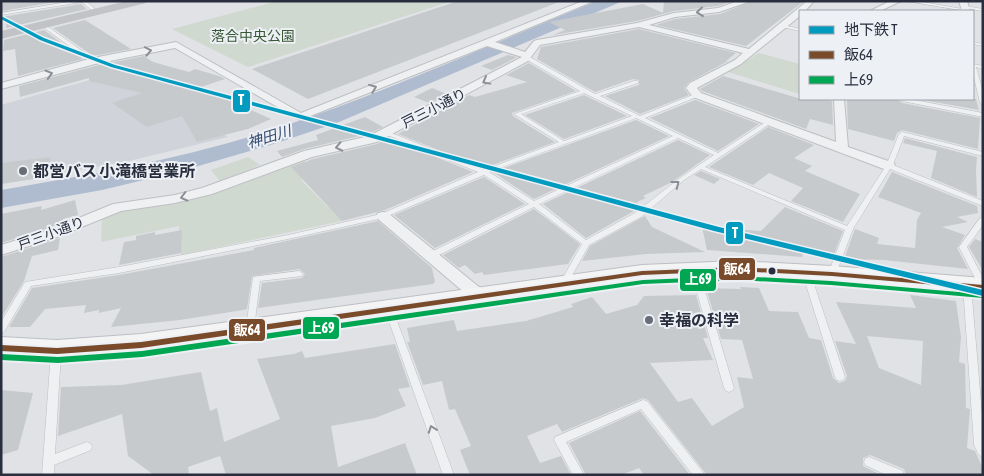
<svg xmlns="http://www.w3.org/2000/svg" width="984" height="476" font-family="'Asap Condensed','Noto Sans JP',sans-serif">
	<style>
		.built { fill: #d0d3d9 }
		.green { fill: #d0d9d0 }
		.water { fill: #afbccf }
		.building { fill: #c7cacd; fill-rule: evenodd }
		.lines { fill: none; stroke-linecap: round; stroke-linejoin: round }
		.lane-casing { stroke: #bdbfc2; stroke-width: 1 }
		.street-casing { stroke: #bdbfc2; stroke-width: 2 }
		.primary-casing { stroke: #bcbfc3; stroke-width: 2 }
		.lane { fill: #eff0f1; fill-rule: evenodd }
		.street { fill: #eff0f1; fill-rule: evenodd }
		.secondary { fill: #c1c3c7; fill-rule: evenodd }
		.primary { fill: #f4f4f5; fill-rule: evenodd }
		.bus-1-casing { stroke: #edf0f5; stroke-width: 4 }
		.bus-2-casing { stroke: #edf0f5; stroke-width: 4 }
		.bus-1 { fill: #7a4b2a; fill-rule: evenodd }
		.bus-2 { fill: #00a651; fill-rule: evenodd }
		.metro-1-casing { stroke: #edf0f5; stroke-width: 3 }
		.metro-1 { fill: #009bbf; fill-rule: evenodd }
		.oneway { stroke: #8c8f97 }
		.poi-dot { fill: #686d78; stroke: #edf0f5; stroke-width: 2 }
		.bus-dot { fill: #282e3d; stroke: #edf0f5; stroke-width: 2 }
		.labels { text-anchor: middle; stroke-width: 4; stroke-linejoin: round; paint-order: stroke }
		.far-park-label { font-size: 14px; fill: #395835; stroke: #edf0f5 }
		.far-street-label { font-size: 14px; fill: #282e3d; stroke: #edf0f5 }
		.far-water-label { font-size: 15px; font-style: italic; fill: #33496f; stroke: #edf0f5 }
		.poi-label { font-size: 16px; font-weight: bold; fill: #282e3d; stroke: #edf0f5; text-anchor: start }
		.line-badge { stroke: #edf0f5; stroke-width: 2 }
		.badge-label { font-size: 14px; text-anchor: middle; font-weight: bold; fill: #fff }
	</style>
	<rect width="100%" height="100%" fill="#e0e2e5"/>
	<path class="built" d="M118 72 228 137 129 161 1 184V105Z"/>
	<path class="green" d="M278 1H452L248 67 172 29Z
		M759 53 800 64V94L728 72Z
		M248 157 260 165 220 181 211 170Z
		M302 159 311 167 305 179 301 180 328 207 337 210 342 221 181 255 179 226 101 242 102 217 123 209 179 202Z"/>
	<path class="water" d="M597 1H623L339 122 277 143 181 171 102 190 1 208V190C94 174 188 158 278 128 386 92 491 44 597 1Z"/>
	<path class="building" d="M1 1H61L2 11Z
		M458 1 559 2 308 99 252 69Z
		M664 1H732L718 6 674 11 637 21 553 35 565 30 549 22 643 4 663 13Z
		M753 1H804L746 46 656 25 675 19 720 14Z
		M81 4 87 9 6 28 7 20 2 21V17Z
		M85 20 131 49 93 56 53 28Z
		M639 29 736 53 726 61H728L689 82 684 88 689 95 640 114 605 96 639 85V80L633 79 595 92 537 59 541 47Z
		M44 30 83 59 18 76 15 49 3 51 4 40Z
		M508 55 517 57 492 70 481 66Z
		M144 56 153 62 189 72 195 69 219 76 225 79 201 87 271 119 248 129 197 142 182 116 147 127 112 103 142 93 89 81V78L20 97 19 86 95 66Z
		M529 63 576 91 512 113 513 116 555 142 484 168 398 134 469 95 475 97 527 82 506 75Z
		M723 76 805 100 826 99 832 101 833 125 810 119 806 129 809 130 702 91 700 89Z
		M432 88 447 94 429 103 414 97Z
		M584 95 627 116 564 139 525 115Z
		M847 99H897L902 103 980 118 978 149 902 130 897 133 894 141 848 129Z
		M918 99H976L979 110Z
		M695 100 759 124 718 151 650 118Z
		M365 117 383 127 368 134 304 149 282 157 277 151 318 140 316 135Z
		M636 120 669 136 534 199 493 172Z
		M768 127 814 145 794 158 812 166 805 171 860 194 843 222 791 201 803 188 769 173 753 185 709 167Z
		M389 138 473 172 385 210 342 221 291 167 313 159 377 144Z
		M905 138 977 157 976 171 977 197 931 178 937 151 903 143Z
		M678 140 710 155 672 182 643 196 646 198 637 202 640 207 634 211 586 238 543 204Z
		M51 157 41 178 1 184V163Z
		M701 171 720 179 714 184 694 175Z
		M892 172 977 206 978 213 957 217 968 222 942 227 965 235 957 248 968 269 884 260 844 259 855 229 879 238 877 244 915 248 917 220 921 213 878 197Z
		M484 177 525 204 435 248 394 215Z
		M75 200 78 215 63 219V223L46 229 1 243V214L42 206 41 210Z
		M785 207 843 231 833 257 803 253 802 257 707 250 702 227 761 231Z
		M534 209 580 244 568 264 484 275 482 272 475 274 465 265 459 268 443 255Z
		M645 216 652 227 705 252 646 254 582 261 590 246Z
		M378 221 432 268 435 282 433 284 258 308 262 283 302 278 305 274 299 269 252 276 247 309 243 310 180 320 111 327 121 308 99 313V310L84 313 86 305 45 309 30 327H9L32 288 119 275 254 250V248Z
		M182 230 181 253 119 265 124 242 136 240V236L155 232V235Z
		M60 238 58 250 32 256 24 281 1 318V257Z
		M975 239 983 242V271L969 247Z
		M740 287 759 288 769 311 798 312 809 338 821 340 833 378 839 383 845 381 847 376 835 341 856 344 836 302 916 308 910 295 956 301 961 337 959 362 965 364 966 408 970 409 967 448 975 451 983 469V475H906L904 469 870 455 863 458V466L881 475H707L648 400 643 398 562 432 557 424 527 436 540 463 561 456 571 475H470L460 450 471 446 455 409 449 410 442 381 423 385 407 342H410L407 328 454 320 457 331 526 321 573 307 571 304 592 297 606 314 637 305 644 296 696 295 708 338H703L713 360 650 363 678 402 692 398 712 426 744 407 737 377 753 379 742 340 721 339 706 288 741 289ZM867 336 923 341 921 385 879 368Z
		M395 344 410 387 398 389 406 406 375 418 331 426 338 467 405 443 417 475H226L220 456 188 467 189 475H154L128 456 122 414 58 436 61 387 121 385 201 372 210 411 217 408 224 442 280 419 257 359 294 354 302 351 305 358Z
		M1 390 33 393 18 450 1 455Z
		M640 411 690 475H644L639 468 621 475H586L569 443Z"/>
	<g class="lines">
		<g class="lane-casing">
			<path id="lane" d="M74 1H86L98 12 95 13 82 2 1 15V13Z
				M906 1H917L968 10 966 11Z
				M965 6 983 9V11L964 8 963 7Z
				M42 24H44L95 60V62H91L42 26Z
				M783 25 800 29V31L782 27 781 26Z
				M973 42 983 44V46L973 44Z
				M524 56H528L595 94 634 81H638V83L600 96 640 116 695 94H699V96L645 118 718 153 767 121H771V123L705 167 847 226 886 166 899 134 902 132 983 152V156L904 136 893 165 983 201V206L890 169 853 229 836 274 832 277 828 274 845 230 701 169 684 180 641 217 589 245 568 283 567 285H561L560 283 582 244 534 207 433 258H427L426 256 427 254 529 204 484 175 383 218 288 239 119 273 31 286 4 332 1 333V322L25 282 119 267 288 235 381 214 478 172 385 134V132H389L484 170 559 142 514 114 580 91 524 58ZM584 93 632 116 564 141 521 114ZM636 118 673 136 534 201 489 172ZM678 138 714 155 680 178 635 213 586 240 539 204Z
				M973 64 983 66V69L976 67 983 92V105L980 103 973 73Z
				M899 99H909L983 113V117L902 101Z
				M980 218H983V225L967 247 983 278V289L979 286 959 247Z
				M695 268 699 271 734 388 732 391 729 392 726 391 724 388 691 271Z
				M806 269 810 272 845 377 843 380 840 381 837 380 835 377 802 272Z
				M299 271 303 274 302 276 260 281 254 328 253 330 250 331 247 330 246 328 253 277Z
				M967 283 970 284 971 286 983 426V457L979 455 974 445 963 286 964 284Z
				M389 307 392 308 393 310 454 475H443L385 310 386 308Z
				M56 348 59 350 61 352 55 454 87 442 91 444 92 447 91 450 54 465V475H42L51 352 53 350Z
				M643 400 647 401 705 475H693L641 409 566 442 584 475H573L554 440 555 437Z
				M869 457 903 471 904 475H886L865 465 864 462 865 459Z"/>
		</g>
		<g class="street-casing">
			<path id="street" d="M583 1H594L495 42 525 52 534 41 537 40 637 23 674 13 718 8 738 1H751L719 12 675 17 649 25 749 49 807 1H814L805 11H800V16L741 64 697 88 701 93 836 142 834 99H844L848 147 894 163 895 166 894 169H884L693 97 686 88 690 83 735 60 743 53 639 27 540 45 528 61 377 142 312 157 212 194 175 203 121 211 57 237 1 255V245L47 231 113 204 175 195 202 188 304 151 369 136 522 57 487 46 300 120 175 48 95 64 1 89V83L93 58 176 42 301 113Z
				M890 1H901L880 11H870Z
				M959 1H967L970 11H962Z
				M383 212 388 213 484 291 486 295 484 299 478 301 472 299 378 219 376 216 378 213Z"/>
		</g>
		<g class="primary-casing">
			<path id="primary" d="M737 261 832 266 983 278V296L832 282 737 277 642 281 141 356 57 362 1 359V337L57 340 141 334 642 265Z"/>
		</g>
		<use href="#lane" class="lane"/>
		<use href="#street" class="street"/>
		<path class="secondary" d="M127 1H147L146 3 1 39V31Z"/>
		<use href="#primary" class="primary"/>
		<g class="bus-1-casing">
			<path id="bus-1" d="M737 267 832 272 983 285V289L832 276 737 271 642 275 141 348 57 354 1 351V345L57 348 141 342 642 271Z"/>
		</g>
		<g class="bus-2-casing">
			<path id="bus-2" d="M737 276 831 281 982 294 983 298 831 285 737 280 643 284 142 357 58 363 1 360V354L58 357 142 351 643 280Z"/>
		</g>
		<use href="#bus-1" class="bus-1"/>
		<use href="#bus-2" class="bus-2"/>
		<g class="metro-1-casing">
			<path id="metro-1" d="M1 16 44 38 115 65 719 227 983 290V296L714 231 111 67 40 40 1 19Z"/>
		</g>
		<use href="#metro-1" class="metro-1"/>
	</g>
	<defs><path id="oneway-chevron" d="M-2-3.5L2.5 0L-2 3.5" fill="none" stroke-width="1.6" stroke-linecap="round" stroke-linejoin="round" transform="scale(1.25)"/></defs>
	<g class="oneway">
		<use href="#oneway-chevron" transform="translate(700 12) rotate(174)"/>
		<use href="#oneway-chevron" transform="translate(148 51) rotate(-11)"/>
		<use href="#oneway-chevron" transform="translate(49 74) rotate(-16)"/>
		<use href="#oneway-chevron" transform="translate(486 81) rotate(151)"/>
		<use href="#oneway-chevron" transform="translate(373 88) rotate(-22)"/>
		<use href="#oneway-chevron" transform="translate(339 147) rotate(168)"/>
		<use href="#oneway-chevron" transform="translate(676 184) rotate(-38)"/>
		<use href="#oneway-chevron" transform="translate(184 197) rotate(166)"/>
		<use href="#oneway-chevron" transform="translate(432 429) rotate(-110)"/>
	</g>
	<g class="poi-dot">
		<circle cx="23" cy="171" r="5"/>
		<circle cx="649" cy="320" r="5"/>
	</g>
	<circle class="bus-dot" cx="772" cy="271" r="4.5"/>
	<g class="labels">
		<g class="far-park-label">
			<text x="253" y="41">落合中央公園</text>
		</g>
		<g class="far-street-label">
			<text transform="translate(434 108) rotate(-27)" y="5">戸三小通り</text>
			<text transform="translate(51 233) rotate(-20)" y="5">戸三小通り</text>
		</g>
		<g class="far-water-label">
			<text transform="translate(269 137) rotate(-17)" y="5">神田川</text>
		</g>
		<g class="poi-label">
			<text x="33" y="177">都営バス 小滝橋営業所</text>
			<text x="659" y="326">幸福の科学</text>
		</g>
	</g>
	<g class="line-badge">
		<rect x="232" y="89" width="19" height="24" rx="5" fill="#009bbf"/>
		<rect x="725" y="221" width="19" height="24" rx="5" fill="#009bbf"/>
		<rect x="718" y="257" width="38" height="24" rx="5" fill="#7a4b2a"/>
		<rect x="679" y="268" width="38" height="24" rx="5" fill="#00a651"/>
		<rect x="302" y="316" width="38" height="24" rx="5" fill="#00a651"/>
		<rect x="228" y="318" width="38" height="24" rx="5" fill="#7a4b2a"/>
	</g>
	<g class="badge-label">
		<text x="241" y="105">T</text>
		<text x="735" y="238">T</text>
		<text x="737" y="274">飯64</text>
		<text x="698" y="284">上69</text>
		<text x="321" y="333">上69</text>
		<text x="247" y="335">飯64</text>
	</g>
	<rect width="984" height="476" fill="none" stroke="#282e3d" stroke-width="5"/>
	<rect x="799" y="10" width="175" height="90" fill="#edf0f5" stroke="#9ea2ab"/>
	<rect x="809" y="26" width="25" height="8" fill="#009bbf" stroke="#9ea2ab"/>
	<text x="844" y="35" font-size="15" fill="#282e3d">地下鉄 T</text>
	<rect x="809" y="51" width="25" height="8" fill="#7a4b2a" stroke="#9ea2ab"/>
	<text x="844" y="60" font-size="15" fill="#282e3d">飯64</text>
	<rect x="809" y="76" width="25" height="8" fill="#00a651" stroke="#9ea2ab"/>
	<text x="844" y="85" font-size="15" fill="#282e3d">上69</text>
</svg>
